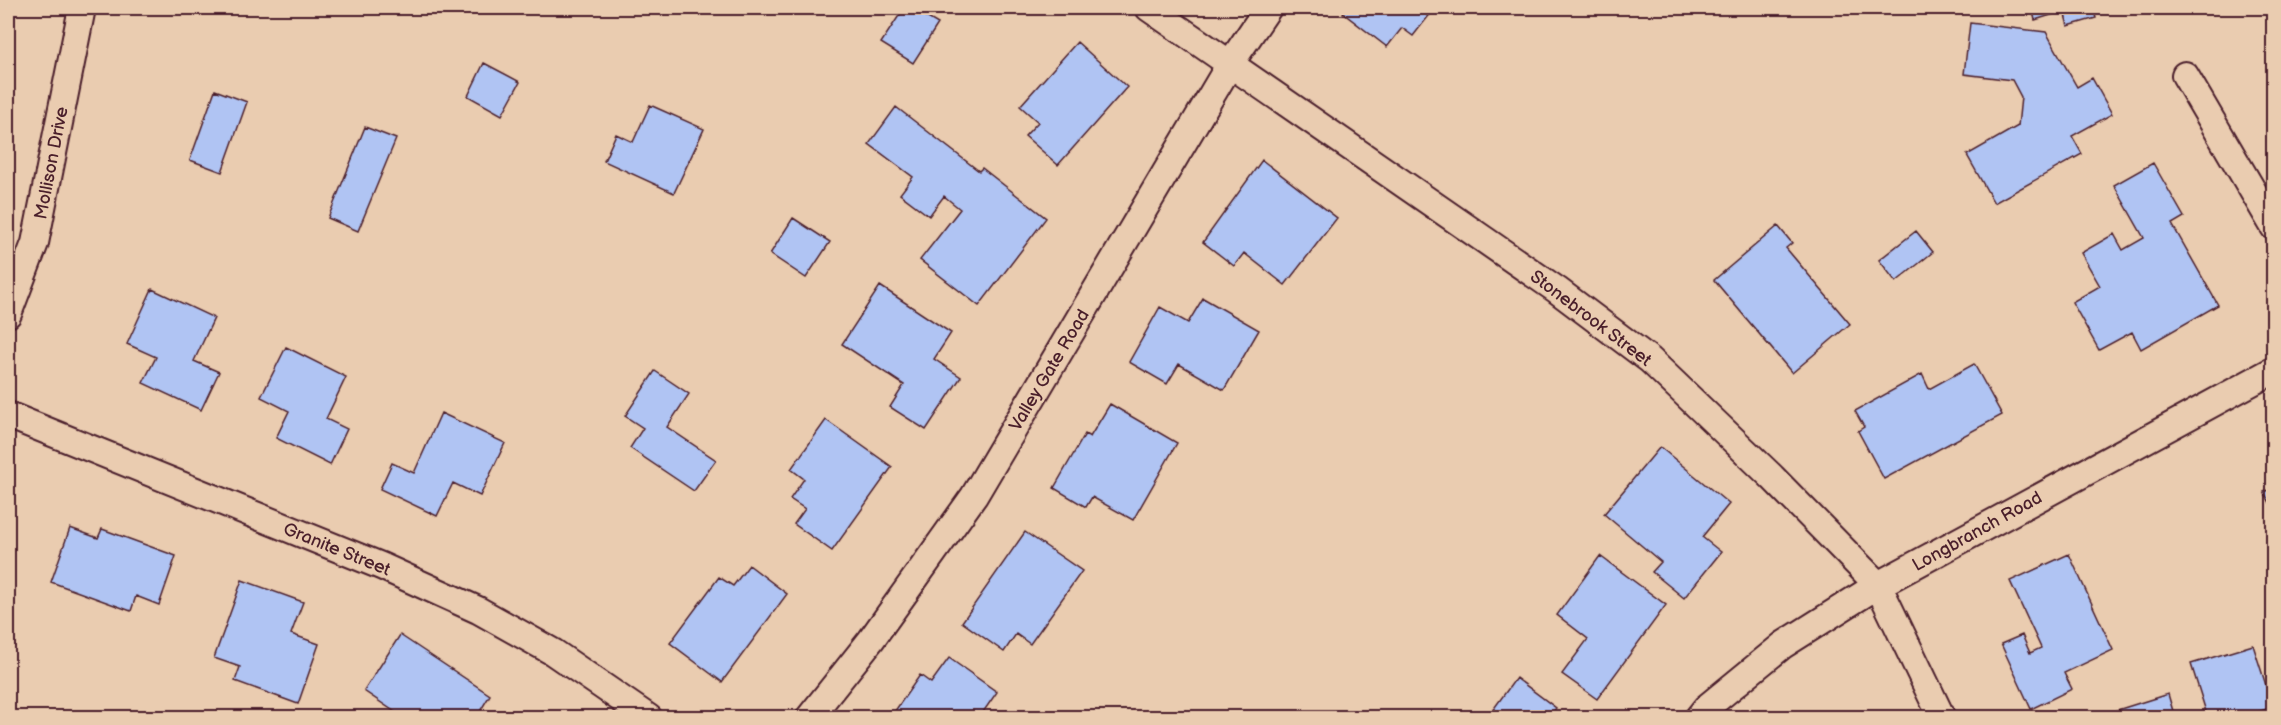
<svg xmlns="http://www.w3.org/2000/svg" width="2281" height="725" font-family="'Balsamiq Sans',sans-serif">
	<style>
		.building { fill: #b0c4f3; stroke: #4a1f2b; stroke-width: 1.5 }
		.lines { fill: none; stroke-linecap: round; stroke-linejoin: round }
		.minor-casing { stroke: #4a1f2b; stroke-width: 30 }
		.minor { stroke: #eaccb0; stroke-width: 26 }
		.labels { text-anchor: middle; stroke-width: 4.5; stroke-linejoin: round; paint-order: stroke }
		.street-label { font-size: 18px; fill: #4a1f2b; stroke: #eaccb0 }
	</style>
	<rect width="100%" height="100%" fill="#eaccb0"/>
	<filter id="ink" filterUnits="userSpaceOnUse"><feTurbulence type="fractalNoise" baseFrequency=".0167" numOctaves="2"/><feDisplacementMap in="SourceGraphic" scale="12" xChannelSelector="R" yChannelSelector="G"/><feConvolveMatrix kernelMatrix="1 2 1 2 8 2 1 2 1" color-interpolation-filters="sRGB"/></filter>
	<g filter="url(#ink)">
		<path class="building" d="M904 8H911L938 24 913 63 881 43Z
			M1347 8H1435L1413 36 1402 28 1387 47 1343 13Z
			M2032 8H2093L2096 18 2068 26 2064 11 2035 20Z
			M1970 23 2046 32 2077 87 2092 78 2112 114 2072 136 2082 154 1994 203 1967 155 2018 126 2021 97 2012 80 1964 74Z
			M1077 42 1127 87 1058 165 1025 136 1038 122 1020 106Z
			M484 63 520 82 502 115 468 96Z
			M215 90 247 102 222 172 190 160Z
			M650 105 704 129 674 193 604 161 616 134 633 142Z
			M896 107 979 171 982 168 1046 218 979 306 920 260 960 209 944 196 929 216 900 194 913 177 869 144Z
			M365 127 396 139 358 231 328 218Z
			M1262 160 1337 218 1285 285 1244 253 1234 266 1203 242Z
			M2153 163 2184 217 2172 224 2218 305 2141 349 2132 332 2099 350 2072 302 2100 286 2081 253 2114 234 2123 250 2144 238 2114 185Z
			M793 218 830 242 806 278 770 254Z
			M1778 226 1792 243 1786 248 1850 324 1792 373 1714 280Z
			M1916 231 1933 252 1896 282 1879 260Z
			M880 286 951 333 934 359 961 377 926 430 890 407 904 385 842 344Z
			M152 289 214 318 194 361 219 372 201 410 143 383 156 357 127 344Z
			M1203 298 1259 330 1224 390 1179 364 1167 384 1129 362 1160 307 1188 323Z
			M286 347 346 377 326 419 347 429 330 465 276 438 289 411 261 397Z
			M1974 364 2002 415 1884 479 1858 431 1864 427 1855 411 1922 374 1929 389Z
			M655 371 689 394 667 427 716 460 694 491 630 448 643 428 625 416Z
			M1110 404 1177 443 1133 520 1092 497 1086 507 1054 488 1085 434 1090 437Z
			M441 413 505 443 480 496 453 483 437 516 380 489 392 463 414 473Z
			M826 420 892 467 832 551 794 524 805 509 790 499 804 479 791 469Z
			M1660 447 1729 504 1702 537 1721 552 1684 598 1652 572 1661 562 1604 514Z
			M2274 488V510L2264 492Z
			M70 528 98 538 102 529 176 556 159 605 136 596 131 611 51 582Z
			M1025 532 1082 571 1030 644 1016 634 1004 652 962 622Z
			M2069 554 2113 650 2064 673 2072 689 2031 709 2001 644 2022 635 2030 653 2041 648 2010 581Z
			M1600 556 1666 605 1597 699 1562 674 1588 639 1557 615Z
			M749 565 787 594 722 682 670 643 719 577 733 586Z
			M242 580 303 602 291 634 319 644 298 704 235 681 240 667 214 658Z
			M400 635 490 695 476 718H404L364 691Z
			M2253 645 2273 707 2239 718H2208L2191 664Z
			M949 658 997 692 979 718H890L920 675 931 683Z
			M1516 678 1556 708 1549 718H1487Z
			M2168 694 2175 718H2092Z"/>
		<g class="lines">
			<g class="minor-casing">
				<path id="minor" d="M1149 8 1557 290 1650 360 1772 477 1878 585 1942 718
					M2185 75 2274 227
					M8 314 35 243 82 8
					M8 415 381 566 478 610 553 652 649 718
					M809 718 871 640 974 496 1230 64 1268 8
					M1698 718 1706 708 1783 645 1878 585 2274 370"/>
			</g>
			<use href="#minor" class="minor"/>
		</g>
	</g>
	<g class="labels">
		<g class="street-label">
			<text transform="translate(51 163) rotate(-79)" y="6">Mollison Drive</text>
			<text transform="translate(1591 318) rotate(37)" y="6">Stonebrook Street</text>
			<text transform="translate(1049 370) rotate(-59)" y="6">Valley Gate Road</text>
			<text transform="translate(1977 531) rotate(-29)" y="6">Longbranch Road</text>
			<text transform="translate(337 549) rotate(22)" y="6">Granite Street</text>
		</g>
	</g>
	<rect width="2281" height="725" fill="none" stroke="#eaccb0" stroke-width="30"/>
	<rect x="15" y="15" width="2251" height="695" fill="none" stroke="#4a1f2b" stroke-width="2" filter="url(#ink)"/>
</svg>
